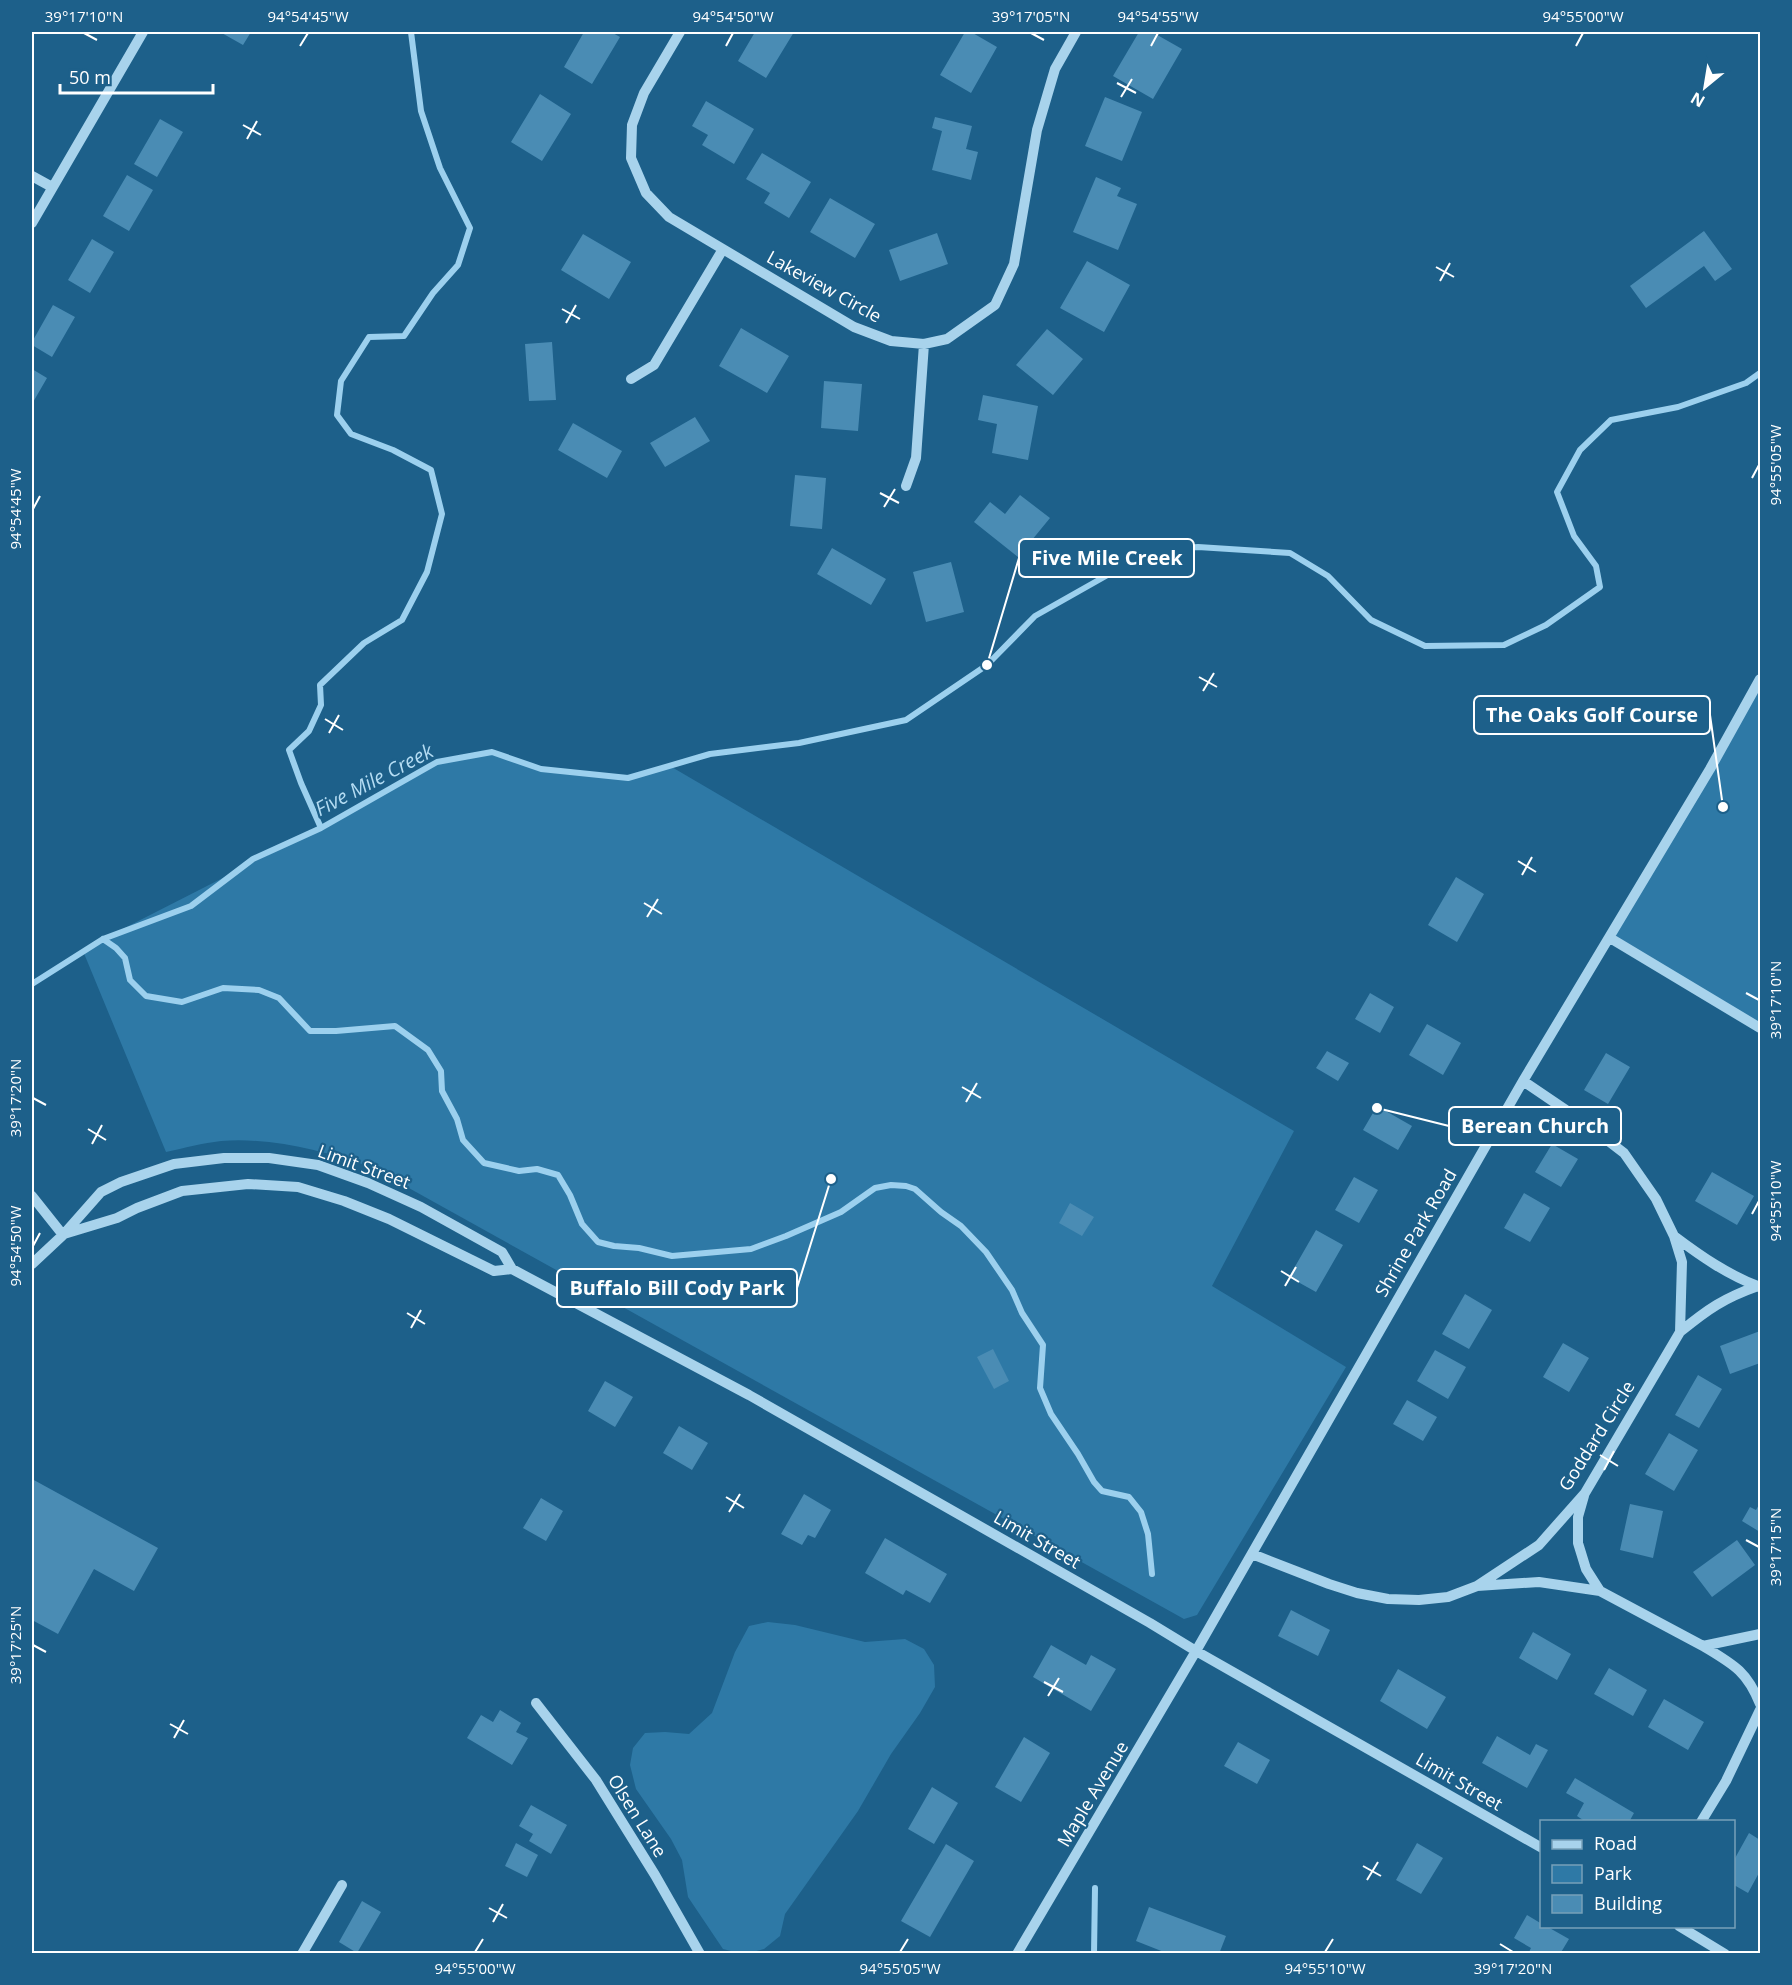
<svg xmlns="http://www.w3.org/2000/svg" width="1792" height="1985" font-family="'Open Sans',sans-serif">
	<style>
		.green { fill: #2e79a6 }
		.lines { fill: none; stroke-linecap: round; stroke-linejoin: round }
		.stream { stroke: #9cd0ee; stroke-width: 6 }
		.building { fill: #4a8cb4 }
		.minor { stroke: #a8d3ec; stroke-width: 10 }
		.ticks { fill: none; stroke: #fff; stroke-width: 2 }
		.labels { text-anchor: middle; stroke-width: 4.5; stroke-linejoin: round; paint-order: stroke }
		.street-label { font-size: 18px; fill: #fff; stroke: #1d608a }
		.water-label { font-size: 20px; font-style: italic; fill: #b4dcf3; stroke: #1d608a }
		.leader { fill: none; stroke: #fff; stroke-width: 2 }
		.callout-dot { fill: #fff; stroke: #1d608a; stroke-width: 2 }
		.callout { fill: #1d608a; stroke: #fff; stroke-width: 2 }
		.callout-label { font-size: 20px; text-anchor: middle; font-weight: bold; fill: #fff }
		.neatline { fill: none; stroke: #fff; stroke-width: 2 }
		.ticks-label { font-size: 15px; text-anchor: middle; fill: #fff }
	</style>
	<rect width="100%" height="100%" fill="#1d608a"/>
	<path class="green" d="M1760 676V1028L1610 938Z
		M492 752 541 769 628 778 670 766 1294 1131 1212 1286 1346 1367 1197 1615 1184 1619 371 1167C324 1151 271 1137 221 1141 203 1143 184 1148 166 1152L83 951 103 939 321 828 437 762Z
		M768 1622 795 1625 865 1642 905 1639 924 1649 934 1665 935 1687 920 1713 891 1754 858 1811 785 1914 780 1936 764 1949 749 1953H739L723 1949 688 1897 682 1860 671 1839 636 1789 630 1765 633 1748 645 1733 665 1732 689 1734 712 1713 735 1652 749 1626Z"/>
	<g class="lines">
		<path class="stream" d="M321 828 301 783 289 750 309 731 321 705 320 685 364 643 402 620 427 572 442 514 431 470 393 450 351 434 337 415 341 381 369 337 404 336 433 293 458 265 470 228 440 168 421 111 411 32
			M103 939 116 948 125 958 130 980 146 996 182 1002 223 988 259 990 279 998 310 1031H336L395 1026 428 1050 441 1071 442 1091 457 1119 463 1140 484 1163 519 1171 537 1169 558 1175 570 1195 582 1224 598 1242 614 1246 639 1248 672 1256 751 1249 786 1236 841 1212 875 1188 891 1185 906 1186 915 1189 941 1212 961 1226 986 1252 1012 1290 1022 1313 1043 1345 1040 1388 1051 1414 1078 1454 1094 1482 1102 1491 1129 1497 1141 1512 1148 1534 1152 1574
			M32 984 103 939 191 906 253 859 321 828 437 762 492 752 541 769 628 778 710 754 799 743 906 720 987 665 1035 616 1150 551 1198 547 1290 553 1328 576 1371 620 1425 646 1504 645 1546 625 1600 587 1596 566 1574 536 1557 492 1580 450 1611 420 1678 407 1746 383 1760 373
			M1094 1954 1095 1888"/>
	</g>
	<path class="building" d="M220 32H251L243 45Z
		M584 32H611L620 37 592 84 564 67Z
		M755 32H794L766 78 738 61Z
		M965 32H971L997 47 971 93 940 75Z
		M1139 32H1152L1182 49 1153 99 1113 76Z
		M540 94 571 114 542 161 511 142Z
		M1105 97 1142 112 1122 161 1085 146Z
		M706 101 754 129 734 164 702 145 708 135 692 126Z
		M935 117 972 126 966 149 978 152 971 180 932 170 942 131 932 128Z
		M160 119 183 132 157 177 134 164Z
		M762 153 811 182 789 218 764 203 770 193 746 179Z
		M127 175 153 190 129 231 103 216Z
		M1096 177 1121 188 1117 196 1137 204 1118 250 1073 232Z
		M830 198 875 224 855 258 810 232Z
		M1704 231 1732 269 1715 281 1704 266 1646 308 1630 286Z
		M937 233 948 264 900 281 889 250Z
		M583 234 631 262 609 299 561 270Z
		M92 239 114 252 90 293 68 280Z
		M1087 261 1130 285 1104 332 1060 308Z
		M53 305 75 317 52 357 32 345V342Z
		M741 328 789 356 767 393 719 366Z
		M1047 329 1083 359 1053 395 1016 365Z
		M552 342 556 400 529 401 525 344Z
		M32 369 47 378 32 404Z
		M824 381 862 384 858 431 821 428Z
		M983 395 1038 406 1028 460 992 453 997 424 978 420Z
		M695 417 710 441 665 467 650 443Z
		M573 423 622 451 607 478 558 450Z
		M795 475 826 478 822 529 790 526Z
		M1020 495 1050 518 1018 557 974 522 990 502 1005 514Z
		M832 548 886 579 871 605 817 574Z
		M951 562 964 612 926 622 913 572Z
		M1456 877 1484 894 1457 942 1428 925Z
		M1370 993 1394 1007 1380 1033 1355 1019Z
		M1427 1024 1461 1043 1443 1075 1409 1055Z
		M1327 1051 1349 1063 1338 1081 1316 1068Z
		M1606 1053 1630 1067 1608 1104 1584 1090Z
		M1377 1106 1412 1126 1398 1150 1363 1130Z
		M1552 1144 1578 1159 1561 1187 1535 1172Z
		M1712 1172 1754 1196 1737 1225 1695 1201Z
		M1354 1177 1378 1190 1359 1223 1335 1210Z
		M1524 1193 1550 1208 1530 1242 1504 1228Z
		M1070 1203 1094 1217 1082 1236 1059 1223Z
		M1316 1230 1343 1245 1316 1292 1289 1277Z
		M1465 1294 1492 1310 1469 1349 1442 1334Z
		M1760 1331V1363L1730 1374 1720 1346Z
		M1563 1343 1589 1358 1569 1392 1543 1377Z
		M993 1349 1009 1381 994 1389 977 1357Z
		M1435 1350 1466 1367 1448 1399 1417 1381Z
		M1698 1375 1722 1389 1699 1428 1675 1415Z
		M605 1381 633 1397 615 1427 588 1411Z
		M1407 1400 1437 1417 1423 1441 1393 1424Z
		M679 1426 708 1443 692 1470 663 1453Z
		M1669 1433 1698 1450 1674 1491 1645 1474Z
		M32 1479 158 1548 134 1591 94 1569 58 1634 32 1620Z
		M804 1494 831 1510 815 1538 808 1535 802 1545 781 1534Z
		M541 1498 563 1511 546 1541 523 1528Z
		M1760 1503V1532L1742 1521 1750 1507 1756 1510Z
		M1630 1504 1663 1511 1653 1558 1620 1550Z
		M885 1538 947 1574 930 1603 906 1590 903 1595 865 1573Z
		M1737 1540 1755 1565 1712 1597 1693 1572Z
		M1291 1610 1330 1630 1318 1656 1278 1636Z
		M1533 1632 1571 1654 1557 1680 1519 1658Z
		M1051 1645 1086 1665 1091 1655 1116 1669 1091 1711 1033 1677Z
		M1609 1668 1647 1690 1633 1716 1594 1694Z
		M1398 1669 1446 1697 1427 1729 1380 1701Z
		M1664 1699 1704 1722 1688 1750 1648 1727Z
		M500 1710 521 1723 516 1732 528 1738 512 1765 467 1738 481 1715 493 1722Z
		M1497 1736 1530 1755 1536 1744 1548 1750 1527 1788 1482 1763Z
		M1024 1737 1050 1753 1021 1802 995 1787Z
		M1238 1742 1270 1760 1257 1784 1224 1766Z
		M1575 1778 1634 1813 1629 1822H1586L1577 1816 1584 1803 1566 1793Z
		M932 1787 958 1803 934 1844 908 1829Z
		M531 1805 567 1825 551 1854 529 1841 533 1834 519 1826Z
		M1749 1833 1760 1840V1871L1748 1893 1734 1885V1860Z
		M516 1843 538 1855 527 1877 505 1866Z
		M1417 1843 1443 1858 1421 1894 1396 1880Z
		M946 1844 974 1861 930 1937 901 1921Z
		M362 1901 381 1912 357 1953 339 1942Z
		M1149 1907 1226 1936 1219 1954H1169L1136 1941Z
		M1527 1915 1542 1924V1926H1546L1569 1939 1560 1954H1528L1531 1948 1514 1938Z"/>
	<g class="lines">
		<path class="minor" d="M680 32 644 93 632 125 631 158 646 193 669 217 854 327 891 341 924 344 947 339 995 305 1014 264 1037 130 1055 69 1076 32
			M32 176 52 187
			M32 223 143 32
			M631 379 654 365 723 249
			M906 486 916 458 924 344
			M1610 938 1760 1028
			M32 1196 63 1235
			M64 1234 117 1218 137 1208 182 1191 248 1184 298 1187 344 1201 389 1219 494 1271 512 1269
			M1674 1236C1702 1257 1728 1275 1760 1287
			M32 1264 63 1235 101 1192 121 1182 174 1164 224 1158H269L318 1165 368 1183 421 1207 502 1252 512 1269 749 1395 1150 1623 1196 1651 1542 1848
			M1680 1332C1708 1309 1724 1298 1758 1286
			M1584 1496 1578 1517V1543L1586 1569 1600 1591 1703 1646 1760 1634
			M1252 1554 1329 1584 1357 1593 1388 1599 1419 1600 1448 1597 1477 1586 1539 1582 1600 1591
			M1477 1586 1539 1545 1585 1493 1680 1332 1682 1262 1674 1236 1656 1199 1624 1153 1585 1123 1523 1081
			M1703 1646C1733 1664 1747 1671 1760 1704
			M536 1703 596 1780 655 1875 700 1954
			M1701 1822 1726 1781 1760 1710
			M1679 1926 1725 1954
			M302 1954 342 1885
			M1017 1954 1196 1651 1523 1081 1710 769 1760 679"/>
	</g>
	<path class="ticks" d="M84 33 97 40M1031 33 1044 40M300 46 308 33M726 46 733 33M1151 46 1158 33M1576 46 1583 33M1117 83 1136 93M1121 97 1132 79M243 125 261 135M247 139 257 121M1436 267 1454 277M1440 281 1450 263M562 309 580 319M566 323 576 305M1752 478 1759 465M880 493 899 503M884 507 895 489M33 509 40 496M1199 677 1217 687M1203 691 1214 673M325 719 343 730M329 733 339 715M1518 861 1536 872M1522 875 1532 857M644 903 662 914M647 917 658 899M1746 993 1759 1000M962 1087 981 1098M33 1098 46 1105M966 1102 977 1083M88 1129 106 1140M92 1144 102 1125M1752 1214 1759 1201M33 1246 40 1233M1281 1271 1299 1282M1285 1286 1296 1267M407 1313 425 1324M411 1328 421 1310M1600 1455 1618 1466M1604 1470 1614 1451M726 1497 744 1508M729 1512 740 1494M1746 1540 1759 1547M33 1645 46 1652M1044 1682 1063 1692M1048 1696 1059 1678M170 1724 188 1734M174 1738 184 1720M1363 1866 1381 1876M1367 1880 1378 1862M489 1908 507 1918M493 1922 503 1904M1500 1944 1513 1952M475 1952 483 1939M900 1952 908 1939M1325 1952 1333 1939"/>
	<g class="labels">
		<g class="street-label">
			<text transform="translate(824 287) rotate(29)" y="6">Lakeview Circle</text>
			<text transform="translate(364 1167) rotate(20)" y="6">Limit Street</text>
			<text transform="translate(1416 1233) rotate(-60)" y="6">Shrine Park Road</text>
			<text transform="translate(1597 1436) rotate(-58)" y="6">Goddard Circle</text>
			<text transform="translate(1037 1540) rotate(30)" y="6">Limit Street</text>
			<text transform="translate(1459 1782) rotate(30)" y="6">Limit Street</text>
			<text transform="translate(1093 1794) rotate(-59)" y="6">Maple Avenue</text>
			<text transform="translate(637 1816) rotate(58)" y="6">Olsen Lane</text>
		</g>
		<g class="water-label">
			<text transform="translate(374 780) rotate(-28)" y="7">Five Mile Creek</text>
		</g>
	</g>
	<path class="leader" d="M987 665L1019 558M1723 807L1710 715M1377 1108L1449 1126M831 1179L797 1288"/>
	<g class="callout-dot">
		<circle cx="987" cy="665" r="6"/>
		<circle cx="1723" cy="807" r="6"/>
		<circle cx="1377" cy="1108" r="6"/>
		<circle cx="831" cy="1179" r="6"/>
	</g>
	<g class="callout">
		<rect x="1019" y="539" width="175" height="38" rx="6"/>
		<rect x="1474" y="696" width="236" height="38" rx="6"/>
		<rect x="1449" y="1107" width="172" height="38" rx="6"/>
		<rect x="557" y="1269" width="240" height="38" rx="6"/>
	</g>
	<g class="callout-label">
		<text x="1107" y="565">Five Mile Creek</text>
		<text x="1592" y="722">The Oaks Golf Course</text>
		<text x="1535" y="1133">Berean Church</text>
		<text x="677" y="1295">Buffalo Bill Cody Park</text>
	</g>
	<rect width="1792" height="1985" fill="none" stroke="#1d608a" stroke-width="66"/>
	<rect x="1540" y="1820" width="195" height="108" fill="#1d608a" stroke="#77a0b9" stroke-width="1.5"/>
	<rect x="1552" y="1840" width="30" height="9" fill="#a8d3ec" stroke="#77a0b9" stroke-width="1.5"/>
	<text x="1594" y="1850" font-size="18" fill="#ffffff">Road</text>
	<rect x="1552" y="1865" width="30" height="18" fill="#2e79a6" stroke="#77a0b9" stroke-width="1.5"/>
	<text x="1594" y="1880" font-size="18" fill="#ffffff">Park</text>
	<rect x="1552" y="1895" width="30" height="18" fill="#4a8cb4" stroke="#77a0b9" stroke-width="1.5"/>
	<text x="1594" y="1910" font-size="18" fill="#ffffff">Building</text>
	<g transform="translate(1705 87) rotate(210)" stroke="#1d608a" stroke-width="4.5" paint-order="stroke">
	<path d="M0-4.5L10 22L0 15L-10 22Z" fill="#ffffff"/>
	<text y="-9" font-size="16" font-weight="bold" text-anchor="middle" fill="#ffffff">N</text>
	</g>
	<path d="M60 84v9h153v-9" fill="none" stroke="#ffffff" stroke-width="3"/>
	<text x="69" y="84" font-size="18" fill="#ffffff" stroke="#1d608a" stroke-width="4.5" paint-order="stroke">50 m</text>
	<rect x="33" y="33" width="1726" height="1919" class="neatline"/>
	<g class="ticks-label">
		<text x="84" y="22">39°17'10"N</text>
		<text x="308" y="22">94°54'45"W</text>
		<text x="733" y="22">94°54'50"W</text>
		<text x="1031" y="22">39°17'05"N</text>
		<text x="1158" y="22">94°54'55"W</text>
		<text x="1583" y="22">94°55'00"W</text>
		<text transform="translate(1776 465) rotate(-90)" y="5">94°55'05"W</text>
		<text transform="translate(16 509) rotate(-90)" y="5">94°54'45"W</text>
		<text transform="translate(1776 1000) rotate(-90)" y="5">39°17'10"N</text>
		<text transform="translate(16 1098) rotate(-90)" y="5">39°17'20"N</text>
		<text transform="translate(1776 1201) rotate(-90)" y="5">94°55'10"W</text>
		<text transform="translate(16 1246) rotate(-90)" y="5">94°54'50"W</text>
		<text transform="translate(1776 1547) rotate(-90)" y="5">39°17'15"N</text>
		<text transform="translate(16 1645) rotate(-90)" y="5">39°17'25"N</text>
		<text x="475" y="1974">94°55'00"W</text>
		<text x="900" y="1974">94°55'05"W</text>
		<text x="1325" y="1974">94°55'10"W</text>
		<text x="1513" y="1974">39°17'20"N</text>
	</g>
</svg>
